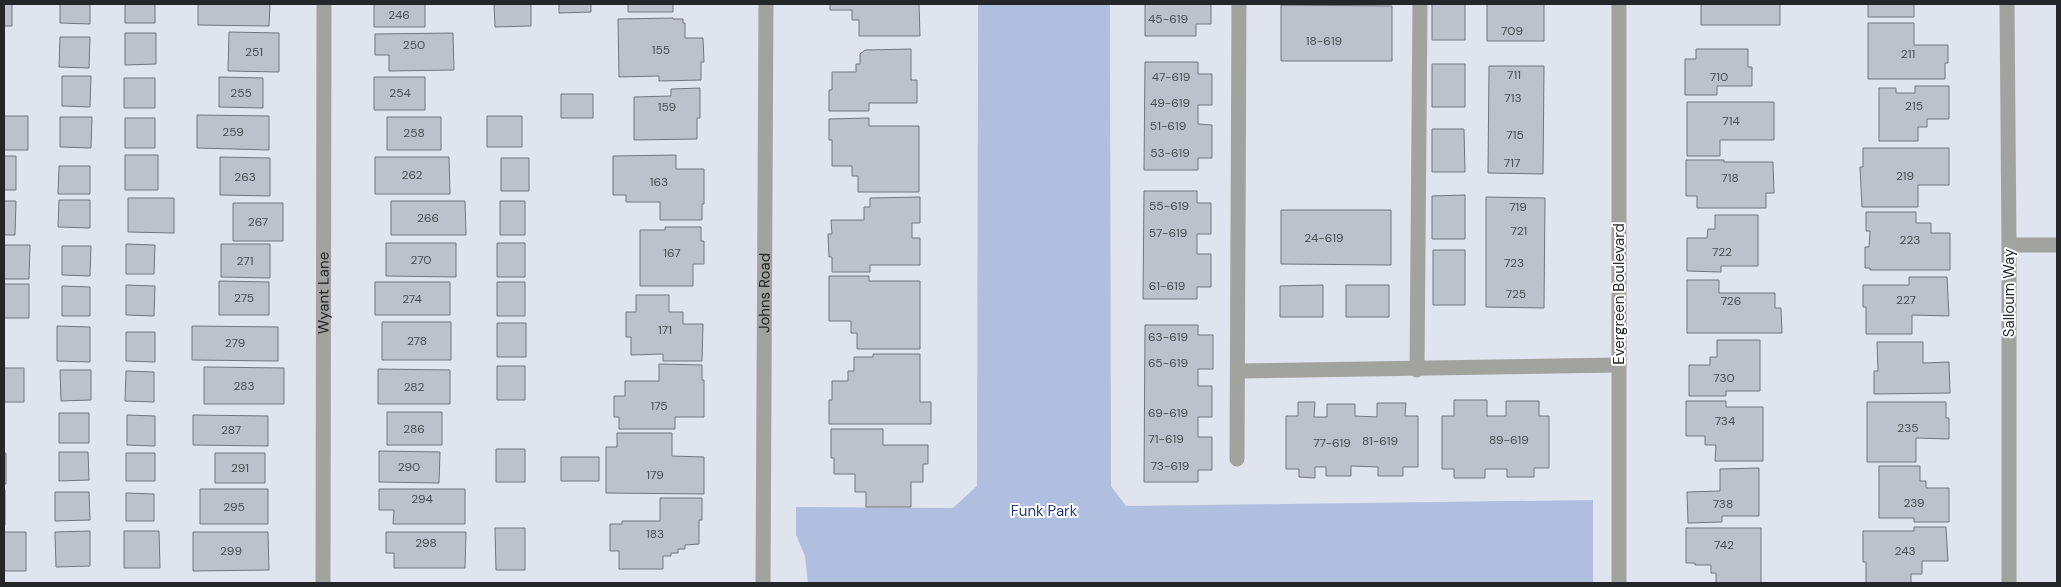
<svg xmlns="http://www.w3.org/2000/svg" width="2061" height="587" font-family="'DM Sans',sans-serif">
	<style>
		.green { fill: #b0bfe0 }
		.building { fill: #bcc1cb; stroke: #72767f }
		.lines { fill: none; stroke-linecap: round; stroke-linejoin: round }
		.minor { stroke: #a2a39f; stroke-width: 15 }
		.tertiary { stroke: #a2a39f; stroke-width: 15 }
		.labels { text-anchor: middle; stroke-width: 4; stroke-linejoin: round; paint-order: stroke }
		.number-label { font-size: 12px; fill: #4a4d52 }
		.street-label { font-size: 15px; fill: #24262a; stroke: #fff }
		.park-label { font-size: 15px; fill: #253b7a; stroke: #fff }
	</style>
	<rect width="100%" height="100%" fill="#dfe4ee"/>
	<path class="green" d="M978 4H1110L1111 486 1126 506 1593 500V583H808L805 556 796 535V507L953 508 977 486Z"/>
	<path class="building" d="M4 4H12V26H4Z
		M60 4H90V24L60 23Z
		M125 4H155V23H125Z
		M198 4H270L269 26 198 25Z
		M374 4H425V27H374Z
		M494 4H531V26L495 27Z
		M559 4H591V12L559 13Z
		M628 4H673V12H628Z
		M830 4H919L920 36H859V20H852V10H830Z
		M1145 4H1211V24H1196V36H1145Z
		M1432 4H1465V40H1432Z
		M1487 4H1544V41H1487Z
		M1701 4H1780V25H1701Z
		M1868 4H1914V17H1868Z
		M1281 5 1392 6V61H1281Z
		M673 18V19H683V23H685V38H703L704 62H701V80L659 81V76L619 77 618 19Z
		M1868 23H1914V45H1948V63H1945V79H1868Z
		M229 32 279 33V72L228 71Z
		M125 33H156V64L125 65Z
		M453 33 454 70 389 71V55H375V34Z
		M60 37H90L89 68 59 67Z
		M911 49V80H917V103H869V111H829V90H832V72H856V64H860V54L865 50Z
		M1696 49H1748V67H1752V86H1717V95H1685V59H1696Z
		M1145 62H1198V74H1212V105H1198V124L1212 125V158H1198V170H1144Z
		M1432 64H1465V107H1432Z
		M1489 66H1544L1543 174 1488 173Z
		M62 76H91L90 107 62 106Z
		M219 77 263 78V108L219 107Z
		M374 77H425V110H374Z
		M124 78H155V108H124Z
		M1915 86H1949V119H1927V127H1918V141H1879V88H1896V93H1915Z
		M700 88V118H697V139L634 140V97L671 96V89Z
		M561 94H593V118H561Z
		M1687 102H1774V140H1720V156H1687Z
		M197 115 269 116V150L197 148Z
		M4 116H28V150H4Z
		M487 116H522V147H487Z
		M60 117H92L91 148 60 147Z
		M387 117H441V150H387Z
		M125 118H155V148H125Z
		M869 118V126H919V192H858V176H852V166H832V140H829V119Z
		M1432 129H1464L1465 172H1432Z
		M1863 148H1949V185H1918V207H1862L1860 167H1863Z
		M125 155H158V190H125Z
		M676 155V169H704V204H702V220H660V202H626V195H613V156Z
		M4 156H16V190H4Z
		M220 157 270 158V196L220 195Z
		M375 157H449L450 194H375Z
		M501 158H529V191H501Z
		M1686 160H1724V162H1773L1774 193H1766V208H1697V196H1686Z
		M59 166H90V194H58Z
		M1144 191H1197V203H1211V234H1197V254H1211V287H1197V299H1143Z
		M1465 195V239H1432V196Z
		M920 197V223H912V238H920V265H870V272H832V257H829L828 234H832L831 220H864V207H870V198Z
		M1486 197 1545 198 1544 308 1486 307Z
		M128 198H174V233L128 232Z
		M59 200H90V228L58 227Z
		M4 201H16L15 235H4Z
		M391 201H465L466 235H391Z
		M500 201H525V235H500Z
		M233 203H283V241H233Z
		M1281 210H1391V265L1281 264Z
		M1866 212H1916V223H1931V233H1950V270H1870V268H1865V247H1869L1870 231H1866Z
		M1715 215H1758V266H1721V272L1687 271V238H1707L1708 229H1715Z
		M665 227H701V241H704V264H693V286H640V230H665Z
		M386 243H456V277L386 276Z
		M497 243H525V277H497Z
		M126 244 155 245 154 274H126Z
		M221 244H270V278L221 277Z
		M4 245H30L29 279H4Z
		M62 246H91L90 276 62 275Z
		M1433 250H1465V305H1433Z
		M829 276H869V281H920V349H857V333H851V321H829Z
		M1909 277H1947L1949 316 1912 315V334H1866V307H1863V285H1909Z
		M1687 280H1719V293H1775V308H1781L1782 333H1687Z
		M219 281 269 282V315H219Z
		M375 282H450V315H375Z
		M497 282H525V316H497Z
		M4 284H29V318H4Z
		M126 285 155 286 154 316 126 315Z
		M1323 285V317H1280V286Z
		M1346 285H1389V317H1346Z
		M62 286 90 287V316H62Z
		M636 295H669V312H683V324H703L702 361H663V354L631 355V337H626V312H636Z
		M382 322H451V360H382Z
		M497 323H526V357H497Z
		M1145 325H1198V335H1213V369H1198V386H1212V417H1198V437H1212V470H1198V482H1144Z
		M57 326 90 327V362L57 361Z
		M192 326 278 327V361L192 360Z
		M126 332H155V362L126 361Z
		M1717 340H1760V391H1726V396H1689V365H1710V357H1717Z
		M1877 342H1923V363L1949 362 1950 393 1874 394V371H1878Z
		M873 354H920V402H931V424H829V400H832V381H848V371H854V357H873Z
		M659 364 702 365V380H704V417H675V429H619V417H614V396H625V381H659Z
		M497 366H525V400H497Z
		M204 367 284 368V404H204Z
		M4 368H24V402H4Z
		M378 369 450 370V404H378Z
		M60 370H91V400L61 401Z
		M126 371 154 372V402L125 401Z
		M1454 400H1487V416H1506V401H1539V416H1549V468H1534V477H1507V469H1485V478H1454V469H1442V416H1454Z
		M1686 401H1726V407H1763V461H1715L1716 445H1705V436H1686Z
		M1298 402H1315L1314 417H1327V404H1355V416L1377 417V403H1406L1405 416H1418V467H1403V476H1378V467L1351 466V476H1326V467H1315V478L1299 477V469H1286V416H1298Z
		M1867 402H1946V418H1949V439L1916 438V462H1867Z
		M387 412H442V445H387Z
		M59 413H89V443H59Z
		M127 415 155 416V446L127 445Z
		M193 415 268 416V446L193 445Z
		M831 429H883V445H928V464H923V482H911V507H866V492H855V474H834V458H831Z
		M617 433H672V456L704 457V494L606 493V447H617Z
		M496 449H525V482H496Z
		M379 451 440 452 439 483 379 482Z
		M59 452H88L89 480 59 481Z
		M4 453H6V484H4Z
		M126 453H155V481H126Z
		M215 453H265V483H215Z
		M561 457H599V481H561Z
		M1879 466H1920V481H1926V488H1949V522H1914V518H1879Z
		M1759 468V516H1722V522L1688 523 1687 492 1720 491V469Z
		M200 489H268V524H200Z
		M379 489H465V524H393L394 510H379Z
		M4 490H5V525H4Z
		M55 492H89L90 520 55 521Z
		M126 493 154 494V521H126Z
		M660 498H702V520H699V544L685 545V549H678V553H671V556H663V569H619V551H610V524H622V521H660Z
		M1914 527H1946L1948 561H1922V574H1911V583H1866V562H1863V531H1914Z
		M495 528H525V570H496Z
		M1686 528H1761V583H1716V573H1711V565H1695V563H1686Z
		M90 531V566L56 567 55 532Z
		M124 531H159L160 568H124Z
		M4 532H26V571H4Z
		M193 532H268L269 570 193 571Z
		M386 532H466L465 568H394V553H386Z"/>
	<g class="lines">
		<g class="minor">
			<path d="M2007 4 2009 245V583"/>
			<path d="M2009 245H2057"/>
			<path d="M1417 370 1420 4"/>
			<path d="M1238 371 1619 365"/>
			<path d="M1237 459 1239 4"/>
			<path id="s1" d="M323 583 324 4"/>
			<path id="s2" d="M763 583 766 4"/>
		</g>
		<path class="tertiary" d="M1619 4V583"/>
	</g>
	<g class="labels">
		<g class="number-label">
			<text x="399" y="19">246</text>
			<text x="1168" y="23">45-619</text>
			<text x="1512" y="35">709</text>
			<text x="1324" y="45">18-619</text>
			<text x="414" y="49">250</text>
			<text x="661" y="54">155</text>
			<text x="254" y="56">251</text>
			<text x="1908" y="58">211</text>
			<text x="1514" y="79">711</text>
			<text x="1171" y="81">47-619</text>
			<text x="1719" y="81">710</text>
			<text x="241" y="97">255</text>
			<text x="400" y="97">254</text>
			<text x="1513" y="102">713</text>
			<text x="1170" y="107">49-619</text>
			<text x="1914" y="110">215</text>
			<text x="667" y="111">159</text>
			<text x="1731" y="125">714</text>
			<text x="1168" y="130">51-619</text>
			<text x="233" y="136">259</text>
			<text x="414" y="137">258</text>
			<text x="1515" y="139">715</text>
			<text x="1170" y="157">53-619</text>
			<text x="1512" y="167">717</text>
			<text x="412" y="179">262</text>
			<text x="1905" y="180">219</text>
			<text x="245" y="181">263</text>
			<text x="1730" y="182">718</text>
			<text x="659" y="186">163</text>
			<text x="1169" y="210">55-619</text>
			<text x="1518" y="211">719</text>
			<text x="428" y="222">266</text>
			<text x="258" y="226">267</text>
			<text x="1519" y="235">721</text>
			<text x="1168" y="237">57-619</text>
			<text x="1324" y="242">24-619</text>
			<text x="1910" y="244">223</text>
			<text x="1722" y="256">722</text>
			<text x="672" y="257">167</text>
			<text x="421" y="264">270</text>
			<text x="245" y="265">271</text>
			<text x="1514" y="267">723</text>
			<text x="1167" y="290">61-619</text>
			<text x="1516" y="298">725</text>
			<text x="244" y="302">275</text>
			<text x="412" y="303">274</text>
			<text x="1906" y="304">227</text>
			<text x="1731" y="305">726</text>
			<text x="665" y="334">171</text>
			<text x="1168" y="341">63-619</text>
			<text x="417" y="345">278</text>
			<text x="235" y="347">279</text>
			<text x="1168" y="367">65-619</text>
			<text x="1724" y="382">730</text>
			<text x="244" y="390">283</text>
			<text x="414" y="391">282</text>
			<text x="659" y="410">175</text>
			<text x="1168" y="417">69-619</text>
			<text x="1725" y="425">734</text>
			<text x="1908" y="432">235</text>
			<text x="414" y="433">286</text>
			<text x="231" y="434">287</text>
			<text x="1166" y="443">71-619</text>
			<text x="1509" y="444">89-619</text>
			<text x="1380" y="445">81-619</text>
			<text x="1332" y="447">77-619</text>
			<text x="1170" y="470">73-619</text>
			<text x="409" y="471">290</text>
			<text x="240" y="472">291</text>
			<text x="655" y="479">179</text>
			<text x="422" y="503">294</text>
			<text x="1914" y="507">239</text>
			<text x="1723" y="508">738</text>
			<text x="234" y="511">295</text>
			<text x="655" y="538">183</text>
			<text x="426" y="547">298</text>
			<text x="1724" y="549">742</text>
			<text x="231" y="555">299</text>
			<text x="1905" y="555">243</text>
		</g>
		<g class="street-label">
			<text dy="5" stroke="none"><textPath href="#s1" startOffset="290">Wyant Lane</textPath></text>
			<text transform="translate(2009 293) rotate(-90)" y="5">Salloum Way</text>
			<text dy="5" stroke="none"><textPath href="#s2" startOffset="290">Johns Road</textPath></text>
			<text transform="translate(1619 294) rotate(-90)" y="5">Evergreen Boulevard</text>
		</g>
		<g class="park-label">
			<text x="1044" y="516">Funk Park</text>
		</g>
	</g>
	<rect width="2061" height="587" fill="none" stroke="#24262a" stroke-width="10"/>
</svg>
